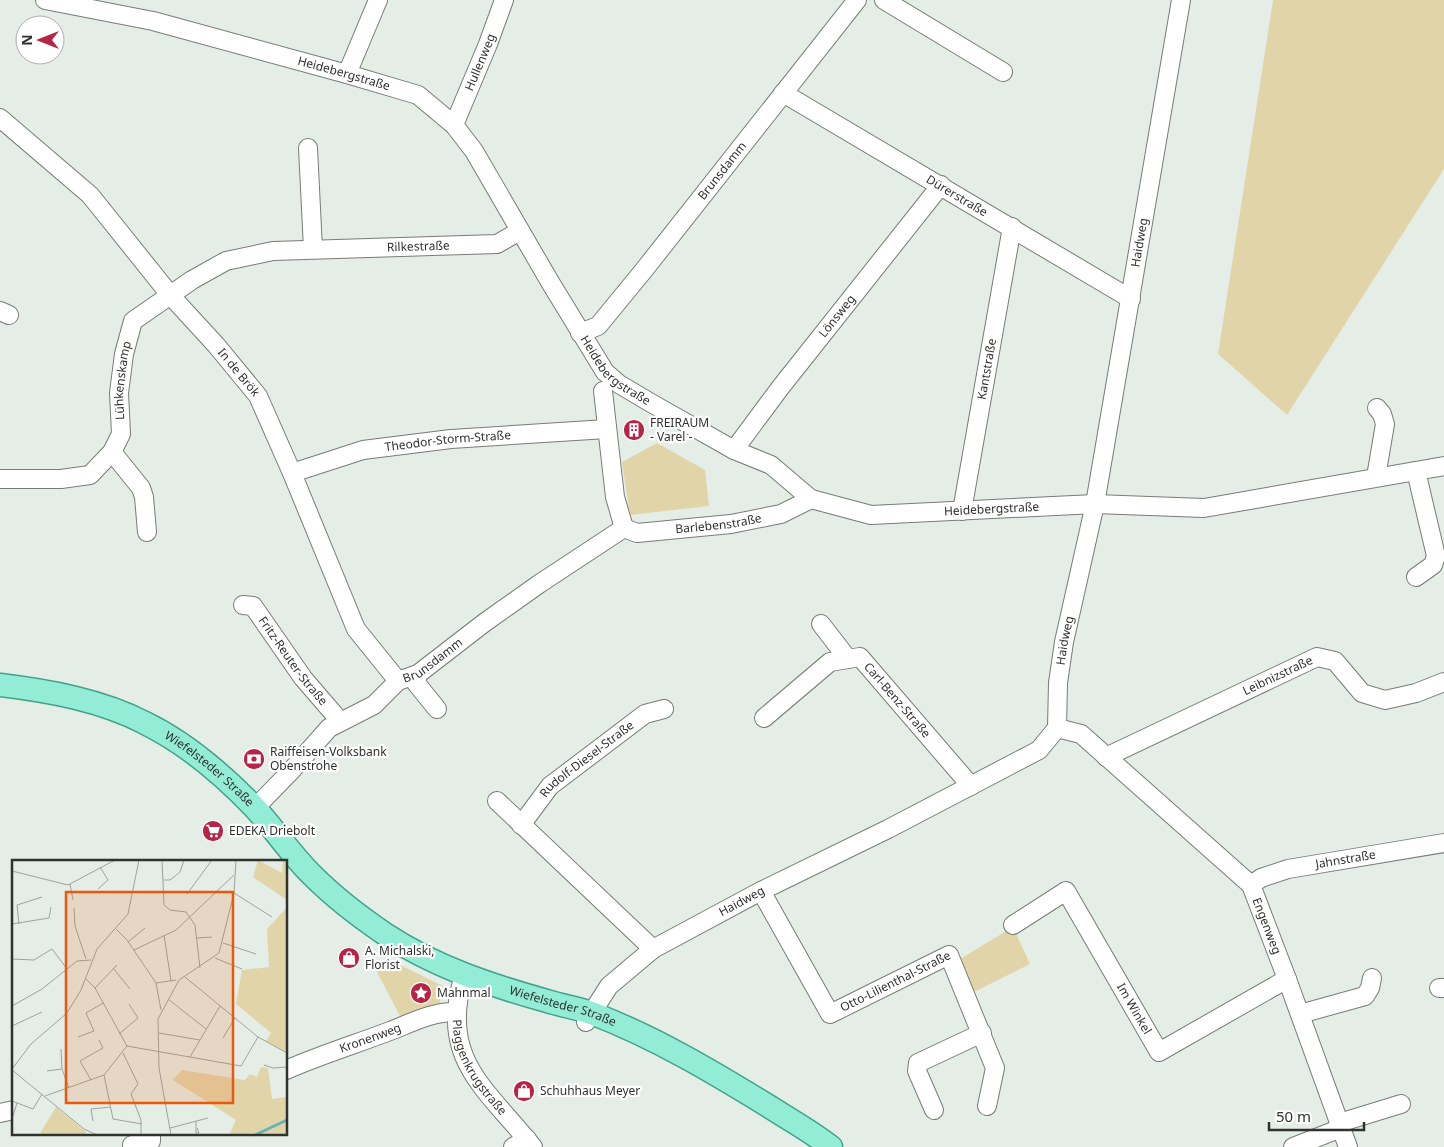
<svg xmlns="http://www.w3.org/2000/svg" width="1444" height="1147" font-family="'Noto Sans',sans-serif">
	<style>
		.green { fill: #e2d4a9 }
		.lines { fill: none; stroke-linecap: round; stroke-linejoin: round }
		.minor-casing { stroke: #757d75; stroke-width: 20 }
		.major-casing { stroke: #41a289; stroke-width: 25 }
		.minor { stroke: #fff; stroke-width: 18 }
		.major { stroke: #93ecd5; stroke-width: 22 }
		.labels { text-anchor: middle; stroke-width: 4.5; stroke-linejoin: round; paint-order: stroke }
		.street-label { font-size: 12px; fill: #2f322f; stroke: #fff }
		.poi-label { font-size: 12px; fill: #2f322f; stroke: #fff; text-anchor: start }
		.inset-river { fill: none; stroke: #64b2b5; stroke-width: 2.5 }
		.inset-road { fill: none; stroke: #9ca39d; stroke-width: 1 }
		.view { fill: #e8590c; fill-opacity: 0.15; stroke: #e8590c; stroke-width: 2.5 }
		.inset-edge { fill: none; stroke: #2f322f; stroke-width: 2.5 }
	</style>
	<rect width="100%" height="100%" fill="#e5eee6"/>
	<path class="green" d="M1273 0H1444V169L1287 415 1218 354Z
		M657 443 705 470 709 506 630 515 622 462Z
		M1013 927 1030 964 974 992 960 959Z
		M396 963 443 986 439 1007 402 1020 376 970Z"/>
	<g class="lines">
		<g class="minor-casing">
			<g id="minor">
				<path id="s1" d="M45 0 153 21 347 74 418 95 454 125 474 151 550 282 605 372 619 384 651 403 734 450 771 465 811 499 871 515 1095 504 1204 508 1444 466"/>
				<path d="M884 0 1003 72"/>
				<path d="M347 74 378 0"/>
				<path id="s2" d="M783 93 1131 299"/>
				<path id="s3" d="M0 118 90 195 171 296 216 345 258 396 292 473 356 629 398 681"/>
				<path id="s4" d="M454 125 488 44 504 0"/>
				<path d="M308 148 313 249"/>
				<path d="M0 311 9 315"/>
				<path id="s5" d="M580 333 598 326 644 270 857 0"/>
				<path d="M603 391 615 497 624 528"/>
				<path id="s6" d="M734 450 780 388 941 185"/>
				<path d="M112 452 141 488 144 497 147 532"/>
				<path id="s7" d="M292 473 363 450 451 439 607 429"/>
				<path d="M1376 477 1385 424 1382 414 1377 408"/>
				<path id="s8" d="M0 479H61L90 475 112 452 121 434 119 393 124 354 133 321 192 280 226 261 273 251 497 244 520 231"/>
				<path id="s9" d="M962 511 1012 227"/>
				<path id="s10" d="M624 528 637 533 731 524 781 514 811 499"/>
				<path d="M1416 577 1433 565 1436 556 1416 471"/>
				<path id="s11" d="M243 605 253 606 303 678 340 721"/>
				<path d="M821 624 848 659"/>
				<path d="M418 674 416 683 437 709"/>
				<path id="s12" d="M764 718 830 662 860 657 971 786"/>
				<path id="s13" d="M1057 728 1081 734 1251 885 1287 979 1348 1147"/>
				<path id="s14" d="M1106 757 1317 657 1335 661 1362 693 1385 700 1416 693 1444 682"/>
				<path d="M497 801 653 949"/>
				<path id="s15" d="M255 808 290 772 329 728 374 705 398 681 418 674 484 623 539 584 624 528"/>
				<path id="s16" d="M521 825 550 786 645 714 664 709"/>
				<path id="s17" d="M1251 885 1261 878 1288 869 1444 843"/>
				<path id="s18" d="M761 891 830 1014 949 955 995 1068 987 1106"/>
				<path id="s19" d="M1013 925 1066 891 1159 1052 1287 979"/>
				<path id="s20" d="M464 975C438 1059 486 1088 533 1147"/>
				<path d="M1439 988H1444"/>
				<path d="M1300 1014 1365 996 1370 988 1372 978"/>
				<path id="s21" d="M586 1022 609 986 653 949 761 891 888 829 1039 750 1057 728 1058 683 1064 642 1095 504 1181 0"/>
				<path id="s22" d="M286 1070C320 1055 356 1044 390 1031 411 1023 434 1011 456 1012"/>
				<path d="M934 1110 917 1071 918 1063 982 1033"/>
				<path d="M0 1113 14 1110"/>
				<path d="M1339 1123 1401 1104"/>
				<path d="M132 1145 151 1141V1133"/>
				<path d="M513 1147 527 1139"/>
				<path d="M1293 1147 1341 1128"/>
			</g>
		</g>
		<g class="major-casing">
			<g id="major">
				<path id="s23" d="M0 685C49 691 101 700 145 723 186 743 222 774 253 806 274 828 291 855 313 876 335 898 360 917 385 934 435 967 490 985 547 1001 562 1006 579 1008 594 1014 656 1038 713 1072 770 1107 790 1120 812 1132 831 1147"/>
			</g>
		</g>
		<use href="#minor" class="minor"/>
		<use href="#major" class="major"/>
	</g>
	<defs>
		<g id="building-disc" transform="scale(1.125)"><circle r="9.5" fill="#b62548" stroke="#fff"/><path d="M-4-6H4V6H1V3H-1V6H-4ZM-2.5-4.3h1.7v1.8h-1.7ZM.8-4.3h1.7v1.8H.8ZM-2.5-1h1.7V.8h-1.7ZM.8-1h1.7V.8H.8Z" fill="#fff"/></g>
		<g id="bank-disc" transform="scale(1.125)"><circle r="9.5" fill="#b62548" stroke="#fff"/><path d="M-6-4H6V4H-6ZM0-2.3a2.3 2.3 0 1 0 0 4.6a2.3 2.3 0 1 0 0-4.6Z" fill="#fff"/></g>
		<g id="supermarket-disc" transform="scale(1.125)"><circle r="9.5" fill="#b62548" stroke="#fff"/><path d="M-6-5.5h2.5l.6 2H6L4.5 2H-2.5L-4.4-4H-6ZM-1.5 3.2a1.3 1.3 0 1 0 .1 0ZM3 3.2a1.3 1.3 0 1 0 .1 0Z" fill="#fff"/></g>
		<g id="shop-disc" transform="scale(1.125)"><circle r="9.5" fill="#b62548" stroke="#fff"/><path d="M-5-2.5h2.3a2.7 3.5 0 0 1 5.4 0H5L5.5 6h-11ZM-1.5-2.5h3a1.5 2.3 0 0 0-3 0Z" fill="#fff"/></g>
		<g id="sight-disc" transform="scale(1.125)"><circle r="9.5" fill="#b62548" stroke="#fff"/><path d="M0-6L1.8-2.2L6-1.7L2.9 1.2L3.7 5.4L0 3.3L-3.7 5.4L-2.9 1.2L-6-1.7L-1.8-2.2Z" fill="#fff"/></g>
	</defs>
	<g fill-rule="evenodd">
		<use href="#building-disc" x="634" y="430"/>
		<use href="#bank-disc" x="254" y="759"/>
		<use href="#supermarket-disc" x="213" y="831"/>
		<use href="#shop-disc" x="349" y="958"/>
		<use href="#sight-disc" x="421" y="993"/>
		<use href="#shop-disc" x="524" y="1091"/>
	</g>
	<g class="labels">
		<g class="street-label">
			<text dy="4" stroke="none"><textPath href="#s4" startOffset="68">Hullenweg</textPath></text>
			<text dy="4" stroke="none"><textPath href="#s1" startOffset="308">Heidebergstraße</textPath></text>
			<text dy="4" stroke="none"><textPath href="#s5" startOffset="218">Brunsdamm</textPath></text>
			<text dy="4" stroke="none"><textPath href="#s2" startOffset="202">Dürerstraße</textPath></text>
			<text dy="4" stroke="none"><textPath href="#s21" startOffset="1056">Haidweg</textPath></text>
			<text dy="4" stroke="none"><textPath href="#s8" startOffset="561">Rilkestraße</textPath></text>
			<text dy="4" stroke="none"><textPath href="#s6" startOffset="169">Lönsweg</textPath></text>
			<text dy="4" stroke="none"><textPath href="#s1" startOffset="728">Heidebergstraße</textPath></text>
			<text dy="4" stroke="none"><textPath href="#s9" startOffset="144">Kantstraße</textPath></text>
			<text dy="4" stroke="none"><textPath href="#s3" startOffset="350">In de Brök</textPath></text>
			<text dy="4" stroke="none"><textPath href="#s8" startOffset="196">Lühkenskamp</textPath></text>
			<text dy="4" stroke="none"><textPath href="#s7" startOffset="160">Theodor-Storm-Straße</textPath></text>
			<text dy="4" stroke="none"><textPath href="#s1" startOffset="1148">Heidebergstraße</textPath></text>
			<text dy="4" stroke="none"><textPath href="#s10" startOffset="96">Barlebenstraße</textPath></text>
			<text dy="4" stroke="none"><textPath href="#s21" startOffset="651">Haidweg</textPath></text>
			<text dy="4" stroke="none"><textPath href="#s11" startOffset="78">Fritz-Reuter-Straße</textPath></text>
			<text dy="4" stroke="none"><textPath href="#s15" startOffset="234">Brunsdamm</textPath></text>
			<text dy="4" stroke="none"><textPath href="#s14" startOffset="190">Leibnizstraße</textPath></text>
			<text dy="4" stroke="none"><textPath href="#s12" startOffset="174">Carl-Benz-Straße</textPath></text>
			<text dy="4" stroke="none"><textPath href="#s16" startOffset="94">Rudolf-Diesel-Straße</textPath></text>
			<text dy="4" stroke="none"><textPath href="#s23" startOffset="230">Wiefelsteder Straße</textPath></text>
			<text dy="4" stroke="none"><textPath href="#s17" startOffset="99">Jahnstraße</textPath></text>
			<text dy="4" stroke="none"><textPath href="#s21" startOffset="201">Haidweg</textPath></text>
			<text dy="4" stroke="none"><textPath href="#s13" startOffset="296">Engenweg</textPath></text>
			<text dy="4" stroke="none"><textPath href="#s18" startOffset="214">Otto-Lilienthal-Straße</textPath></text>
			<text dy="4" stroke="none"><textPath href="#s23" startOffset="665">Wiefelsteder Straße</textPath></text>
			<text dy="4" stroke="none"><textPath href="#s19" startOffset="199">Im Winkel</textPath></text>
			<text dy="4" stroke="none"><textPath href="#s22" startOffset="90">Kronenweg</textPath></text>
			<text dy="4" stroke="none"><textPath href="#s20" startOffset="99">Plaggenkrugstraße</textPath></text>
		</g>
		<g class="poi-label">
			<text x="650" y="427">FREIRAUM<tspan x="650" dy="14">- Varel -</tspan></text>
			<text x="270" y="756">Raiffeisen-Volksbank<tspan x="270" dy="14">Obenstrohe</tspan></text>
			<text x="229" y="835">EDEKA Driebolt</text>
			<text x="365" y="955">A. Michalski,<tspan x="365" dy="14">Florist</tspan></text>
			<text x="437" y="997">Mahnmal</text>
			<text x="540" y="1095">Schuhhaus Meyer</text>
		</g>
	</g>
	<g transform="translate(12 860)">
		<rect width="275" height="275" fill="#e5eee6"/>
		<path d="M246 0 270 13 271 0H275V40L241 17ZM275 47V191H272L254 181 259 173 224 144 230 110 257 107 255 69ZM249 207 256 208 260 239 275 237V275H217L224 260 161 220 170 210 233 220 238 214 245 217ZM44 247 74 272V275H27Z" fill="#e2d4a9"/>
		<path class="inset-river" d="M243 275 275 260"/>
		<path class="inset-road" d="M150 0 152 45 158 50 174 52 183 65 188 108M0 11 56 25 103 0M151 20H158L168 12 172 0M58 24 61 40M86 29 96 20 88 7M222 33 260 57M175 34 200 0M62 48 63 66 74 99M0 64 37 58 39 47M7 64 5 45 30 37M104 69 115 80 144 123M152 75 159 121M185 78 200 77M116 82 133 68M211 83 244 94M122 90 164 70 222 15M203 98 230 109M0 99 22 100 40 89 55 109M101 108 118 129M173 117 246 177 275 193M73 118 83 128 115 186 229 206 246 177M144 123 149 150M144 123 164 120M83 128 105 105M156 139 194 169M0 146 30 129 65 101 79 100M0 166 30 152M147 173 188 180M107 174 126 158 117 144M66 177 82 171 74 153 91 143M211 178 223 158M49 189 50 209 57 228M111 193 126 224 119 234 129 260V275M178 197 208 146M252 205 261 208 275 207M0 209 19 184 55 153 69 130 85 89 116 54 127 0M0 210 72 269 85 275M35 211 50 209M92 215 101 259 130 264M79 220 68 201 91 188 87 180M33 236 92 215 115 186M0 241 21 249 30 234M0 259 5 243M81 261 79 249 99 247M184 261V273H187L185 268M158 268 196 258M159 275 147 208 146 159 167 120 207 93 222 33 224 0"/>
		<path class="view" d="M54 32H221V243H54Z"/>
		<rect width="275" height="275" class="inset-edge"/>
	</g>
	<g transform="translate(40 40) rotate(270)"><circle r="24" fill="#ffffff" stroke="#acadac"/>
	<path d="M0-4L9 19L0 12L-9 19Z" fill="#b62548"/>
	<text y="-8" font-size="14" font-weight="bold" text-anchor="middle" fill="#2f322f">N</text>
	</g>
	<path d="M1269 1122v8h95v-8" fill="none" stroke="#2f322f" stroke-width="2.5"/>
	<text x="1276" y="1122" font-size="15" fill="#2f322f" stroke="#ffffff" stroke-width="4" paint-order="stroke">50 m</text>
</svg>
